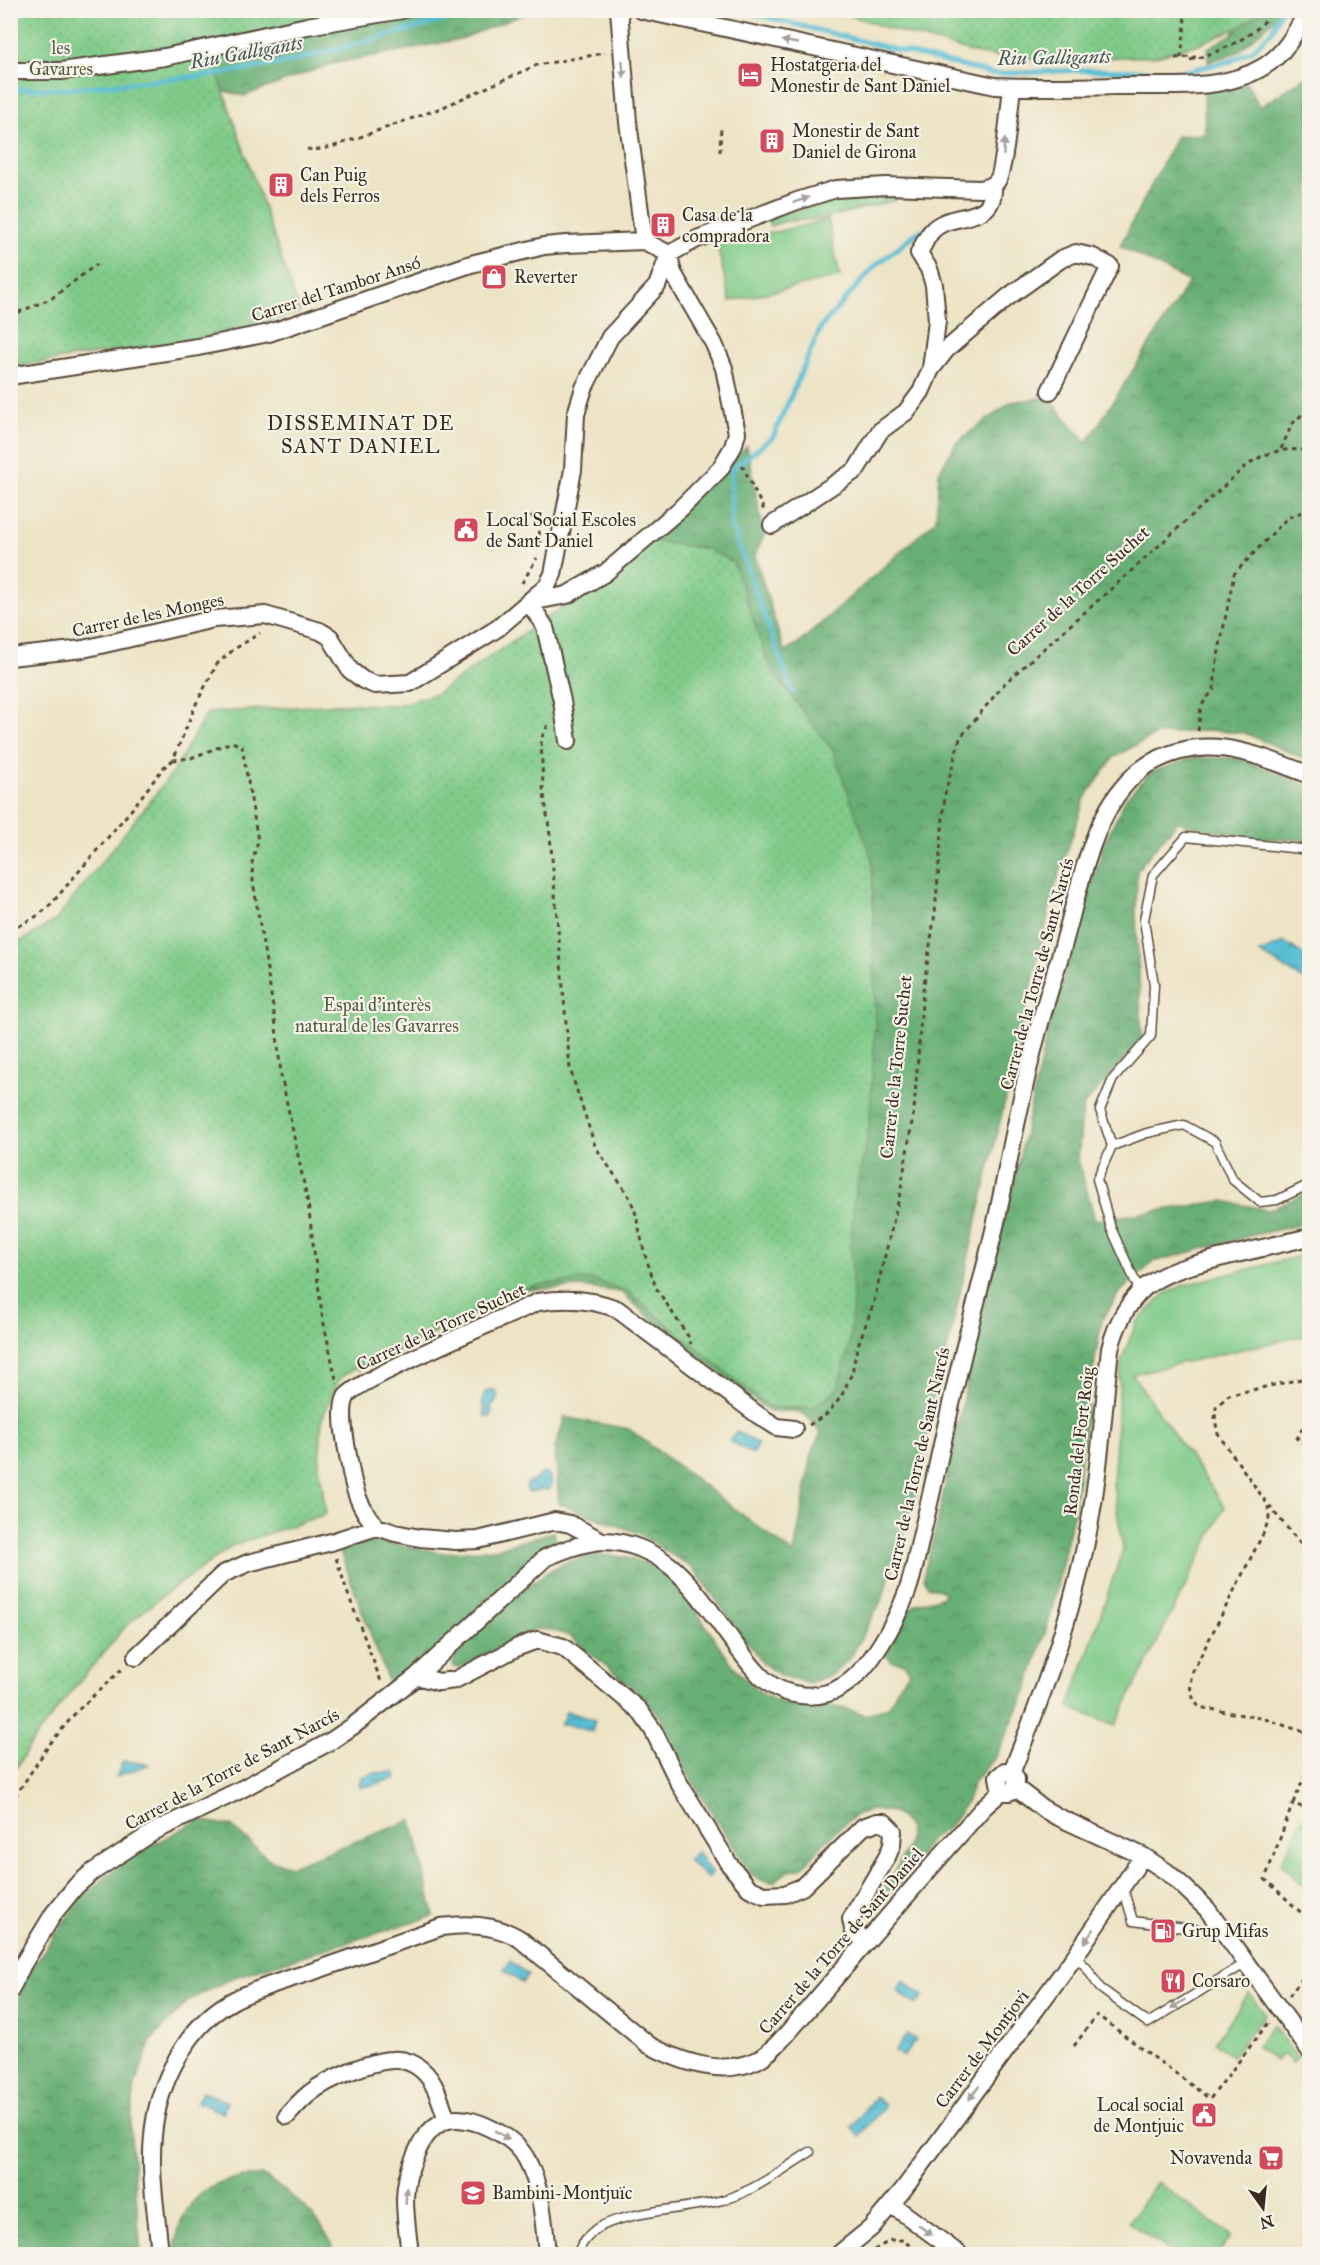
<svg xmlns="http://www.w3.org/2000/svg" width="1320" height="2265" font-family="'IM FELL Great Primer',serif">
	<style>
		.green { fill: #80cb89; stroke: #5e7a54; stroke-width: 1.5 }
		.forest { fill: url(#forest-crowns); stroke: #526c4a; stroke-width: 1.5 }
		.park { fill: url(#park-dots); stroke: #5e7a54; stroke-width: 1.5 }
		.water { fill: url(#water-ripples); stroke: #487478; stroke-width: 1.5 }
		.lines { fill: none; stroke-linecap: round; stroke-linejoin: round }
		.stream { stroke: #56bdd3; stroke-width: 5 }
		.lane-casing { stroke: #564637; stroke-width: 11 }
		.street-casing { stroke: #564637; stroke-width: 20 }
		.path { stroke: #564637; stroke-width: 3; stroke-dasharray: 4.5 4.5; stroke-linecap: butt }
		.lane { stroke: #fff; stroke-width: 8 }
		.street { stroke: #fff; stroke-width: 16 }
		.oneway { fill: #a79f9a }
		.labels { text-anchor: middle; stroke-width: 4.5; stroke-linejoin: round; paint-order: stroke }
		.park-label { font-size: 18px; fill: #505a3e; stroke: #f7f3e8 }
		.poi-label { font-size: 18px; fill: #3b2a1e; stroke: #f7f3e8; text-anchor: start }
		.street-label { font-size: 18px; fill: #3b2a1e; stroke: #f7f3e8 }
		.water-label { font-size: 20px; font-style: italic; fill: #435654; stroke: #f7f3e8 }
		.neighbourhood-label { font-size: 20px; letter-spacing: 1.5px; fill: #3b2a1e; stroke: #f7f3e8 }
	</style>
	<defs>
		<pattern id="forest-crowns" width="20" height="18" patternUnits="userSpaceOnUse" patternTransform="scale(1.5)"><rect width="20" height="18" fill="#68af75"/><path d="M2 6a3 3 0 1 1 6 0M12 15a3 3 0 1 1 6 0" fill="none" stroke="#578f5f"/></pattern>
		<pattern id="park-dots" width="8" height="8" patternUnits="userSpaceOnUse" patternTransform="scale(1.5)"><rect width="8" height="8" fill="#80cb89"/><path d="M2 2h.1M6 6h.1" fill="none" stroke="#70ae76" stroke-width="1.8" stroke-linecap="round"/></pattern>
		<pattern id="water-ripples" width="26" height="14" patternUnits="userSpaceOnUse" patternTransform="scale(1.5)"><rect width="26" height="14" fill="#56bdd3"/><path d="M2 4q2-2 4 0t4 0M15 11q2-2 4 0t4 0" fill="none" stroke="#489aab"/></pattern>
	</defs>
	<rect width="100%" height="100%" fill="#f7f3e8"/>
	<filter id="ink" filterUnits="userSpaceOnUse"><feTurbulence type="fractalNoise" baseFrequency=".0167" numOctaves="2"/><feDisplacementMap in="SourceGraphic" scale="12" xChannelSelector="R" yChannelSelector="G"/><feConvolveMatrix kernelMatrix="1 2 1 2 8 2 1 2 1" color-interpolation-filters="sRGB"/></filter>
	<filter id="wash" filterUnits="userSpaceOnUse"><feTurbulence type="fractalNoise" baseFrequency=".008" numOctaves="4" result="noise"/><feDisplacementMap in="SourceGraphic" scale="24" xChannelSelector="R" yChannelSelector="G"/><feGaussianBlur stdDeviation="1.35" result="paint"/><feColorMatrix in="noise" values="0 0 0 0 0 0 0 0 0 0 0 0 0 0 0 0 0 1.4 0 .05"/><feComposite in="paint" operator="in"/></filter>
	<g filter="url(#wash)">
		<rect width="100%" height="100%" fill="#ede3c5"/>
		<path class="green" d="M828 220 840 277 730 301 717 245Z
			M1309 1254V1340L1302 1336 1132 1374 1225 1507 1115 1726 1069 1707 1123 1549 1113 1484 1121 1362 1136 1323 1165 1294 1184 1285Z
			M1249 1993 1265 2014 1232 2056 1215 2042Z
			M1273 2025 1297 2058 1293 2063 1282 2053 1276 2061 1257 2047Z"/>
		<path class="forest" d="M11 11H531L461 39 331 64 244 96 217 89Z
			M1248 11H1283L1238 52 1208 62V48L1233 34Z
			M1304 78 1310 83 1309 761 1245 733 1208 730 1155 735 1114 757 1085 798 1054 890 942 1371 911 1513 882 1599 851 1657 833 1674 810 1683 781 1676 764 1664 746 1641 694 1569 638 1533 559 1504 555 1448 565 1417 629 1429 794 1554 813 1448 821 1433C803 1408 799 1410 770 1412L665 1331 621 1292 580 1287 523 1290 359 1370 344 1362 707 549 651 541 747 446 764 535 755 556 784 651 799 643 936 520 939 472 957 442 1011 402 1048 397 1087 443 1189 282 1120 246 1177 136 1205 134 1204 89 1247 84 1260 107Z
			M1192 758H1238L1309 786V840L1250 838 1177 822 1137 870 1136 915 1142 1038 1083 1106 1078 1160 1095 1220 1223 1201 1269 1210 1309 1192V1223L1254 1235 1153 1262 1119 1293 1102 1320 1090 1388 1073 1514 1051 1614 1027 1689 996 1757 974 1781 966 1803 948 1828 931 1838 903 1881 894 1891H886L885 1887C892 1874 909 1851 909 1837 909 1809 873 1804 855 1816 833 1829 819 1852 801 1868L789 1871 773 1882 761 1880 751 1874 693 1783 660 1717 646 1699 570 1636 551 1630 536 1629 458 1668 454 1667 453 1663 457 1652C483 1625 526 1583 558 1566 594 1547 644 1554 674 1581 683 1589 691 1603 698 1614 718 1642 737 1680 768 1697 789 1708 804 1705 826 1706 840 1707 853 1710 866 1715L890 1705 900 1683 910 1672 904 1663 892 1661 886 1655C894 1640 902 1613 917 1604 927 1599 935 1602 945 1594L942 1591 928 1586 924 1578 925 1569 936 1528 978 1329 1017 1168 1049 1025 1103 847 1126 798 1150 773Z
			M553 1532 557 1542 532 1556 507 1579 472 1616 405 1676 389 1684 338 1546 382 1542 442 1553 495 1549Z
			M199 1820 231 1826 270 1860 291 1866 412 1820 434 1916 234 1977 188 2001 151 2041 135 2085 130 2126 141 2254H11L10 2044 13 2017 24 1979 80 1899 128 1858Z
			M262 2175C292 2196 325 2218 335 2254H174C176 2244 177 2232 181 2222 195 2186 227 2178 262 2175Z"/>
		<path class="park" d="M11 11H372L213 61 300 312C271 320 241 330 211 336 144 349 77 355 11 368Z
			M838 11H1262L1240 27 1198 44 1156 56 1073 59H1018L978 54 890 29Z
			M874 194H898L895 200 822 219 786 221 770 226 767 219C803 206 836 197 874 194Z
			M651 541 707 549 733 562 770 668 833 751 872 859 875 1028 869 1129 854 1200 851 1243 853 1300 850 1341 838 1388 812 1408 769 1407 627 1291 590 1279 532 1286 364 1362 340 1378 322 1419 319 1465 326 1514 234 1545 158 1599 125 1627 66 1698 34 1739 11 1776V943L24 940 56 920 173 772 207 713 337 704 396 705 436 694 604 578Z
			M1303 1817 1309 1820V1892L1281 1863Z
			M1157 2182 1231 2236 1218 2254H1174L1129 2222Z"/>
		<path class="water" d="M1284 942 1309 958V983L1260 953Z
			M493 1389 497 1394V1400L491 1407 492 1414 490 1417H485L482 1399 486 1391Z
			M736 1431 758 1444 752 1454 730 1441Z
			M545 1473 550 1477 552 1485 548 1490C540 1489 536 1492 528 1492L526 1487 528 1482 534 1481 539 1475Z
			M566 1711 595 1720 592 1732 566 1724 560 1725V1722L563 1720Z
			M123 1761 150 1764 116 1777Z
			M395 1772 397 1778 360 1788 359 1782 362 1781 361 1777 374 1773Z
			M697 1852 712 1874 708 1879 688 1860Z
			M510 1961 528 1975 522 1983 504 1970Z
			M903 1981 923 1996 916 2005 897 1991Z
			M908 2034 916 2040 903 2057 895 2051Z
			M202 2091 227 2102 223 2113 197 2102Z
			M875 2097 885 2105 860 2136 851 2128Z"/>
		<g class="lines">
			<path class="stream" d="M738 10 993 74 1084 70 1182 72 1231 61 1253 50 1272 31 1281 10
				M10 89H65L213 75 289 62 482 10
				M793 693 731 525V470L773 437 821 327 874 267 915 234 927 228"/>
		</g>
	</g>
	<g filter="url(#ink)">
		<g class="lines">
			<g class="lane-casing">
				<path id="lane" d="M1112 1146 1100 1110 1113 1079 1151 1036 1154 985 1144 920 1153 875 1186 837 1310 850
					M1140 1292 1111 1228 1097 1179 1112 1146 1147 1133 1184 1125 1215 1142 1233 1180 1260 1202 1277 1200 1310 1184
					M1123 1888 1133 1921 1222 1933
					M1075 1956 1086 1967 1100 1988 1148 2023 1246 1963
					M578 2254C580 2245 588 2235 596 2229 627 2210 690 2210 726 2199 756 2190 783 2169 810 2152"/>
			</g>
			<g class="street-casing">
				<path id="street" d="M619 10 628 122 644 241
					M641 10 995 86C1036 88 1077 87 1119 86 1165 85 1222 92 1263 67 1285 54 1296 32 1308 10
					M10 71H61L165 57 307 26 402 10
					M932 368 946 350 1008 297 1061 259 1076 253 1093 257 1110 266 1050 391
					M10 376 198 347 269 333 471 264 544 246 566 244 644 241 669 254
					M772 525 856 470 880 431 906 412 921 392 931 369 937 321 934 285 929 269 919 253C923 246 926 238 931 232 950 209 995 227 993 186
					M529 602 545 627 562 701 568 741
					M530 602 567 595 605 573 679 510 720 469 733 447 737 433 724 368 714 344 673 273 669 256
					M10 657 83 649 214 619 265 615 320 631 330 637 350 670 363 680 375 685 410 683 498 628 547 586 553 574 573 470 576 414 584 388 610 337 657 286 669 254 697 239 797 201 836 189 886 186 980 189C986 188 993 187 997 181 1004 173 1010 103 1012 87
					M377 1527C358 1508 353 1486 349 1461 346 1444 339 1412 346 1397 354 1381 512 1314 538 1302 565 1298 592 1299 617 1309L758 1415 777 1427 794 1429
					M136 1657 223 1574 248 1563 331 1542 377 1527 395 1533 420 1538 456 1541 478 1540 555 1521 570 1524 602 1541
					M417 1676 439 1682 455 1680 518 1647 537 1640 563 1647 639 1710 653 1730 679 1783 729 1864 749 1888 764 1895 785 1894 802 1887 863 1827 877 1822H884L893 1831 892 1845 887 1857 851 1919 853 1929 865 1942
					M1005 1771H1012L1016 1779V1788L1009 1792H1001L998 1777Z
					M1012 1771C1046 1687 1078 1599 1092 1509 1101 1456 1104 1402 1110 1349 1116 1324 1131 1294 1154 1281 1173 1269 1197 1264 1219 1258 1249 1251 1279 1244 1310 1237
					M1016 1788 1042 1808 1056 1816 1143 1856 1167 1872 1182 1885 1207 1909 1310 2051
					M10 1991 23 1964 54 1913 76 1886 91 1873 155 1831 238 1791 331 1741 353 1726 417 1676 545 1558C563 1550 583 1542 603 1541 628 1541 654 1552 673 1568 699 1591 719 1624 740 1651 748 1661 755 1672 765 1680 786 1698 820 1701 843 1686 871 1669 896 1621 907 1592 914 1573 917 1553 922 1533 936 1476 947 1418 961 1362 973 1312 987 1263 998 1213 1011 1151 1022 1088 1039 1027 1047 997 1057 968 1065 939 1081 883 1095 797 1149 764 1206 731 1254 754 1310 775
					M287 2116C294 2108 301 2100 310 2093 327 2079 370 2061 392 2060 403 2059 414 2063 422 2070 436 2082 441 2103 447 2120
					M891 2204 959 2254
					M160 2254C157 2216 149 2175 153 2136 157 2085 187 2024 234 2000 259 1987 293 1978 320 1969 360 1955 401 1941 441 1927 469 1923 496 1924 520 1939L649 2045C681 2062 722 2077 757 2060 768 2055 776 2045 785 2036L932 1866 984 1807 1001 1792
					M410 2254C408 2236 405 2218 405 2199 405 2175 420 2130 445 2121 456 2117 471 2120 481 2124 500 2132 518 2142 527 2160 542 2189 544 2223 547 2254
					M839 2254 871 2228 903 2190 1075 1956 1143 1856"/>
			</g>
			<path class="path" d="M1175 58 1196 57
				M1181 58 1185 25 1184 10
				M1190 60C1214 55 1262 34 1272 10
				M307 149 314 150 332 147 441 108 537 65 605 53
				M720 152 721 125
				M10 316 52 298 97 264
				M1281 449 1292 424 1310 407
				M742 465 764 510
				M531 515 539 528 540 545
				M522 583 537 558
				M548 725 541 739 543 787 550 835 570 1069 595 1146 630 1198 635 1211 645 1255 656 1288 688 1336 691 1344
				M1198 731 1201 706 1214 689 1216 666 1234 574 1287 518 1310 509
				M173 760 191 758 232 742 242 746 258 841 252 863 253 881 276 1026 281 1075 308 1203 322 1315 337 1384
				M10 930 39 915 52 903 132 809 164 767 173 760 196 704 217 664 233 650 260 633
				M1310 1377 1229 1395 1216 1407 1215 1419 1218 1434 1268 1505 1269 1518 1265 1530 1192 1673C1189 1688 1190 1695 1199 1707L1265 1719 1310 1734
				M809 1425 827 1414 841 1397 852 1373 857 1348 873 1305 900 1194 914 1110 923 990 935 913 945 794 960 738 1005 683 1129 573 1247 465C1266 452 1286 446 1310 452
				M1310 1425H1304L1297 1439 1310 1448
				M1269 1506 1310 1555
				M336 1558 348 1594 382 1684
				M1293 1803 1304 1778 1310 1775
				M10 1804 49 1745 77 1711 123 1668
				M1310 1811 1293 1803 1265 1879 1310 1921
				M1289 1996 1310 1969
				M1074 2046 1097 2015 1210 2099 1269 2022
				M874 2250 891 2240H903L909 2245 913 2254"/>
			<use href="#lane" class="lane"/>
			<use href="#street" class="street"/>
		</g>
		<defs><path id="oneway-solid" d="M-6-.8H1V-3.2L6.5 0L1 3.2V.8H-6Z" transform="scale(1.5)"/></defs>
		<g class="oneway">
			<use href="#oneway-solid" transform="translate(790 42) rotate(-169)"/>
			<use href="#oneway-solid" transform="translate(623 69) rotate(86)"/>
			<use href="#oneway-solid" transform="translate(1004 147) rotate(-85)"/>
			<use href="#oneway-solid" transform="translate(801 200) rotate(-18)"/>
			<use href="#oneway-solid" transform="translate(1089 1936) rotate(126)"/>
			<use href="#oneway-solid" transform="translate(1178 2004) rotate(148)"/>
			<use href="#oneway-solid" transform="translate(974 2093) rotate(127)"/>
			<use href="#oneway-solid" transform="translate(502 2135) rotate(31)"/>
			<use href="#oneway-solid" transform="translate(406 2196) rotate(-88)"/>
			<use href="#oneway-solid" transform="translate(925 2230) rotate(36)"/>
		</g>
	</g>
	<defs>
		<g id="hotel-square" transform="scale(1.35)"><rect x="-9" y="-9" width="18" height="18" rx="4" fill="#d1495b" stroke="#f7f3e8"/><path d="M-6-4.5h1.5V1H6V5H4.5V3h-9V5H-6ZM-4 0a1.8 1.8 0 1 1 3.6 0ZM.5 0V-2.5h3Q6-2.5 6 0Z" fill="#fff"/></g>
		<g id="building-square" transform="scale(1.35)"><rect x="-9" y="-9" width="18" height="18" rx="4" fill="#d1495b" stroke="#f7f3e8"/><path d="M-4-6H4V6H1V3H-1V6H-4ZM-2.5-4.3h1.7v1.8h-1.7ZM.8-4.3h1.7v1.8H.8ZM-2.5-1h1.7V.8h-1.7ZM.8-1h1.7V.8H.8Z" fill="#fff"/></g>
		<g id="shop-square" transform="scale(1.35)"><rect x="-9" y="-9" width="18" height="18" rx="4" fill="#d1495b" stroke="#f7f3e8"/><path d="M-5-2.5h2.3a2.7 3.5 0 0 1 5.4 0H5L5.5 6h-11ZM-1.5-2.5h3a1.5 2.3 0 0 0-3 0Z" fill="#fff"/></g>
		<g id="civic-square" transform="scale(1.35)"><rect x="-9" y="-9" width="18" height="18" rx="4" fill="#d1495b" stroke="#f7f3e8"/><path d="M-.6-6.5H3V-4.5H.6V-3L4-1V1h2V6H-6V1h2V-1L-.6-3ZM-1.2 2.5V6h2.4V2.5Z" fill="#fff"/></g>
		<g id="fuel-square" transform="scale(1.35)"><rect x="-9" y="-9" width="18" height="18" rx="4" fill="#d1495b" stroke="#f7f3e8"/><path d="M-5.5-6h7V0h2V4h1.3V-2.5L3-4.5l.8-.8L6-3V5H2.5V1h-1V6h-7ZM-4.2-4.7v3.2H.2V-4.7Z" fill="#fff"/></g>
		<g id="restaurant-square" transform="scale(1.35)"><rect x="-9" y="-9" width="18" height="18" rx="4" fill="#d1495b" stroke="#f7f3e8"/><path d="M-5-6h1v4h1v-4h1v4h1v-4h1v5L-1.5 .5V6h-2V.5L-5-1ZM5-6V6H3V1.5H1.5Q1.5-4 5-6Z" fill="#fff"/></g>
		<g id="supermarket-square" transform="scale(1.35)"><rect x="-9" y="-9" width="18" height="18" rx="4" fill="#d1495b" stroke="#f7f3e8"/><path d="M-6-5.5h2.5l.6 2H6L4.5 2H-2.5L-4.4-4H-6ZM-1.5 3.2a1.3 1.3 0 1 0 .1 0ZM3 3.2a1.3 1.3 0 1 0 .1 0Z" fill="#fff"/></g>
		<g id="school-square" transform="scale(1.35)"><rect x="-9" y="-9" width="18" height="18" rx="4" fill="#d1495b" stroke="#f7f3e8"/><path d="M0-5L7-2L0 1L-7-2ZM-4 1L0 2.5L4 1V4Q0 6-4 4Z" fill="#fff"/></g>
	</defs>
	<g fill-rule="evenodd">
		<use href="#hotel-square" x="750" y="75"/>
		<use href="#building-square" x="772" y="141"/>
		<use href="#building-square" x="281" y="185"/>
		<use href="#building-square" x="663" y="225"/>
		<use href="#shop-square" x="494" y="277"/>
		<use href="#civic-square" x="466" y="530"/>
		<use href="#fuel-square" x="1163" y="1931"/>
		<use href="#restaurant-square" x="1173" y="1981"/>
		<use href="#civic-square" x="1204" y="2115"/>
		<use href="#supermarket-square" x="1271" y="2158"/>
		<use href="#school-square" x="473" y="2193"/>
	</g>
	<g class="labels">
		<g class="park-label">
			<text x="61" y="54">les<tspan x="61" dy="21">Gavarres</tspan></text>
			<text x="377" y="1011">Espai d'interès<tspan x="377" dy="21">natural de les Gavarres</tspan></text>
		</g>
		<g class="poi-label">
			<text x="770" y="71">Hostatgeria del<tspan x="770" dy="21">Monestir de Sant Daniel</tspan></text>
			<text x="792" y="137">Monestir de Sant<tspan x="792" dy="21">Daniel de Girona</tspan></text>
			<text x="300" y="181">Can Puig<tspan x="300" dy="21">dels Ferros</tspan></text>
			<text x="682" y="221">Casa de la<tspan x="682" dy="21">compradora</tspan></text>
			<text x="514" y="283">Reverter</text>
			<text x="486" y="526">Local Social Escoles<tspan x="486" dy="21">de Sant Daniel</tspan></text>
			<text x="1182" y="1937">Grup Mifas</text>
			<text x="1192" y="1987">Corsaro</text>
			<text x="1184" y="2111" text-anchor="end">Local social<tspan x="1184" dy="21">de Montjuic</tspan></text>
			<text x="1252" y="2164" text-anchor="end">Novavenda</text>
			<text x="492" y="2199">Bambini-Montjuïc</text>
		</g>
		<g class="street-label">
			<text transform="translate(336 289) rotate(-18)" y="6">Carrer del Tambor Ansó</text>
			<text transform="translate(1078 591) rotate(-42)" y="6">Carrer de la Torre Suchet</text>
			<text transform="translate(148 615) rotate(-12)" y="6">Carrer de les Monges</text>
			<text transform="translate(1037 974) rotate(-75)" y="6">Carrer de la Torre de Sant Narcís</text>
			<text transform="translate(896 1067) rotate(-84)" y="6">Carrer de la Torre Suchet</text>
			<text transform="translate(441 1327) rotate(-25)" y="6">Carrer de la Torre Suchet</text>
			<text transform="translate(1079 1441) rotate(-83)" y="6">Ronda del Fort Roig</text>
			<text transform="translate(917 1464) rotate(-77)" y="6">Carrer de la Torre de Sant Narcís</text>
			<text transform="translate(232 1769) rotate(-28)" y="6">Carrer de la Torre de Sant Narcís</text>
			<text transform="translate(841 1941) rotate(-49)" y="6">Carrer de la Torre de Sant Daniel</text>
			<text transform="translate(982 2049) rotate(-53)" y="6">Carrer de Montjovi</text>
		</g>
		<g class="water-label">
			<text transform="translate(246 52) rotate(-10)" y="7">Riu Galligants</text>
			<text transform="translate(1054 57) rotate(-1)" y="7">Riu Galligants</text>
		</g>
		<g class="neighbourhood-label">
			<text x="361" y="430">DISSEMINAT DE<tspan x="361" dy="23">SANT DANIEL</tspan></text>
		</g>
	</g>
	<rect width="1320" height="2265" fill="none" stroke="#f7f3e8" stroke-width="36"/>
	<g transform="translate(1263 2208) rotate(165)" stroke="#f7f3e8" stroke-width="4.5" paint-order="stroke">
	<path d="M0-4.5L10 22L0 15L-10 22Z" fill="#3b2a1e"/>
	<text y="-9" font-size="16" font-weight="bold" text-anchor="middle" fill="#3b2a1e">N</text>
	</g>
</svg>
